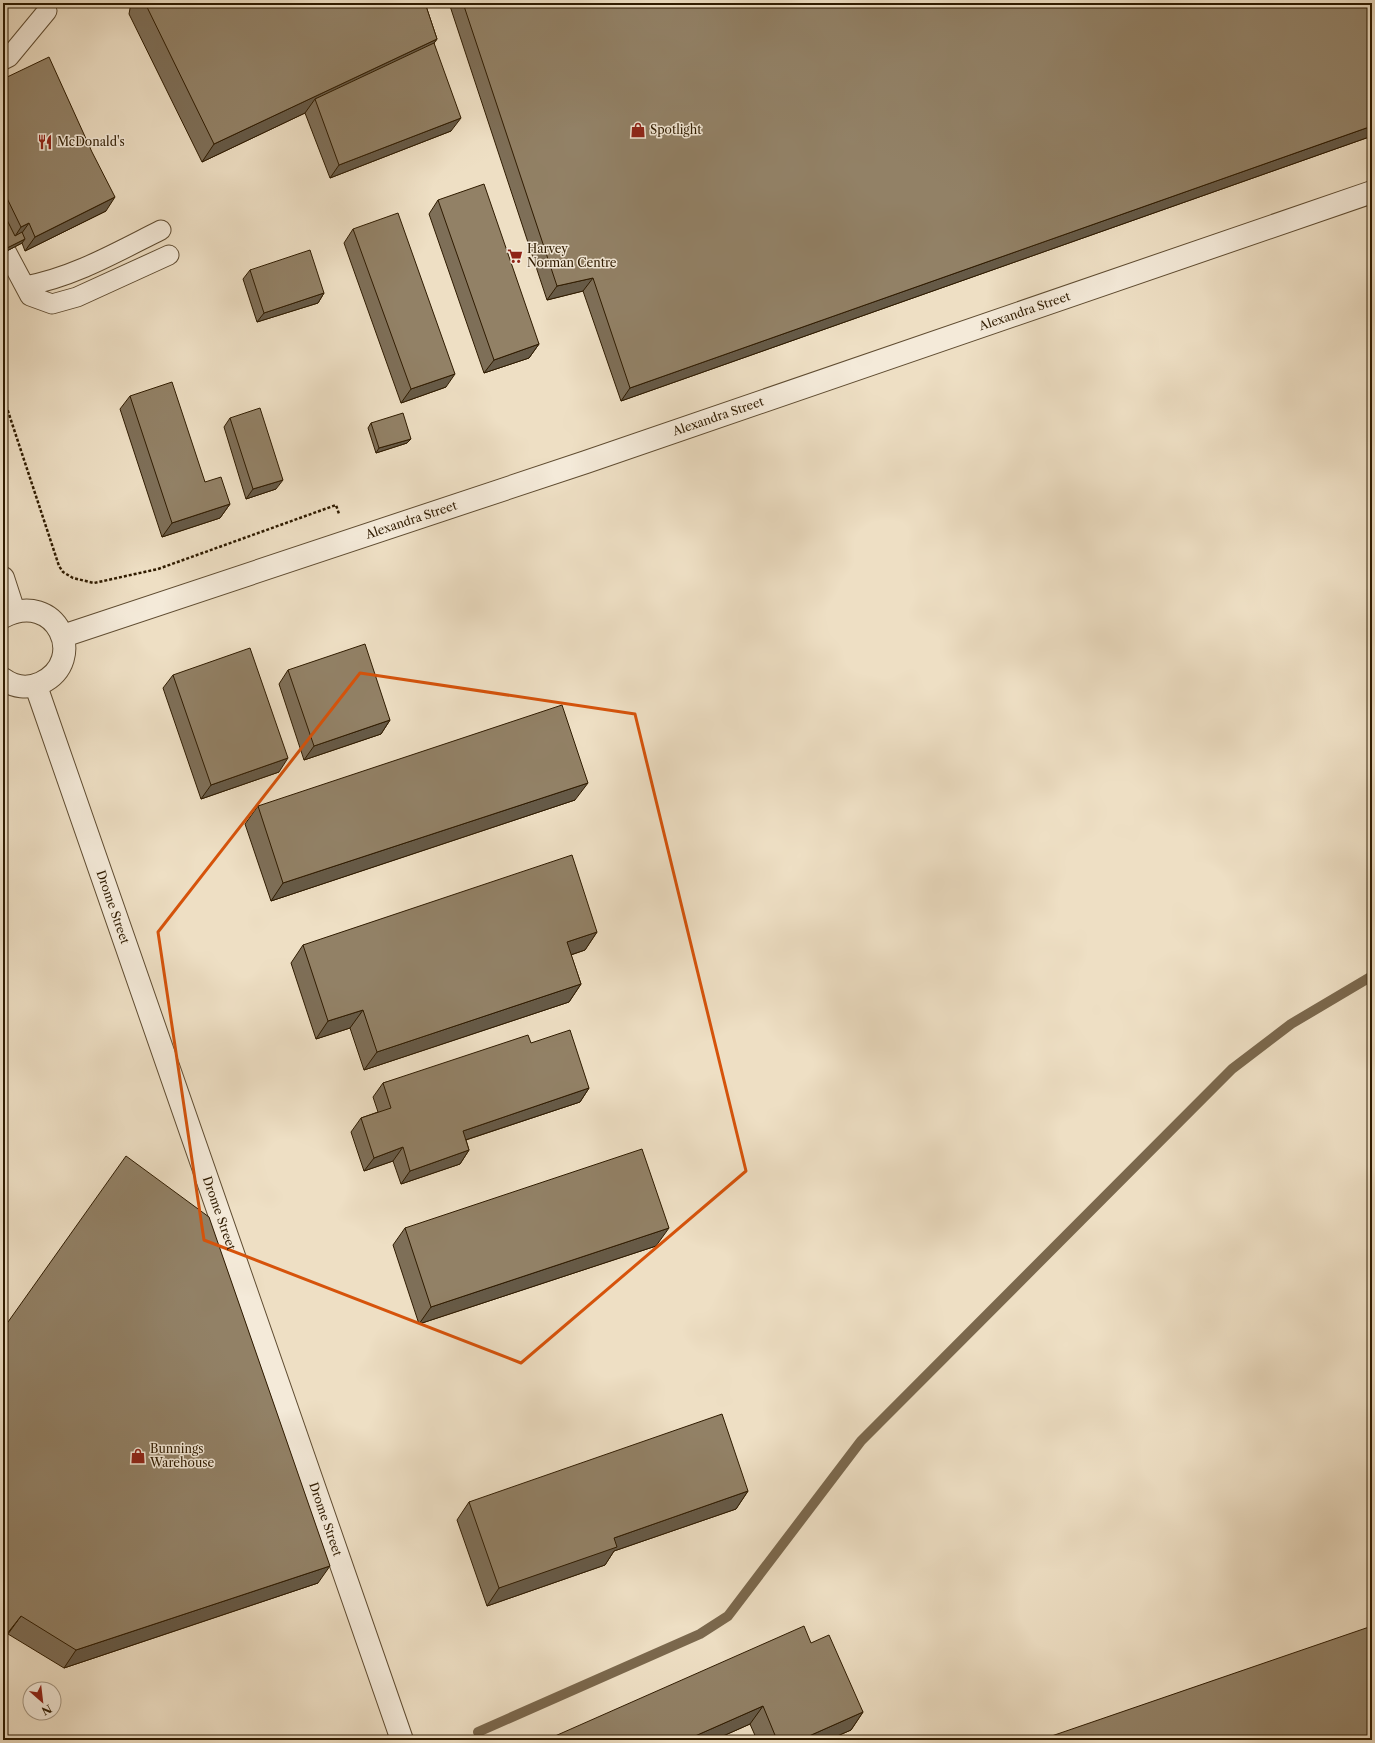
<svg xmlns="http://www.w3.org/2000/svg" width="1375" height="1743" font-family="'Libre Caslon Text',serif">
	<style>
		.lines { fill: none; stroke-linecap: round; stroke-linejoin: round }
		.stream { stroke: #7b684d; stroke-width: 10 }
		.lane-casing { stroke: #5f4c31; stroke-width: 21 }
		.street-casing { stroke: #5f4c31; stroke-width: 24 }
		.path { stroke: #2f1b00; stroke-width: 2.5; stroke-dasharray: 3 2; stroke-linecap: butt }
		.lane { stroke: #f4ead9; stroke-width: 19 }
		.street { stroke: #f4ead9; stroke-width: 22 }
		.wall { fill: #7e6f58; stroke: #2f1b00 }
		.shaded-wall { fill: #665a47; stroke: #2f1b00 }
		.building { fill: #928166; stroke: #2f1b00 }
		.marked { fill: none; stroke: #d6530b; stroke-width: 3; stroke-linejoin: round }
		.labels { text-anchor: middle; stroke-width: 3; stroke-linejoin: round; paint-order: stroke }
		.poi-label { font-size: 12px; fill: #2f1b00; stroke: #f4ead9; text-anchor: start }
		.street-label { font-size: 12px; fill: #2f1b00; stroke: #f4ead9 }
	</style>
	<rect width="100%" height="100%" fill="#eedfc4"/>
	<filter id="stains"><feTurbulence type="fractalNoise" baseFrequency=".005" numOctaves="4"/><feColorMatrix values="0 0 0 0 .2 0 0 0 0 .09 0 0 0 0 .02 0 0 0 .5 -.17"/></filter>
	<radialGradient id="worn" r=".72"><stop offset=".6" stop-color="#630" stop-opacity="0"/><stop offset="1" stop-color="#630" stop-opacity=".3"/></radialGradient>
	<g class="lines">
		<path class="stream" d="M478 1732 700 1634 728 1616 861 1441 1232 1069 1291 1024 1372 976"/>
		<g class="lane-casing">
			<path id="lane" d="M3 60 9 57 47 11
				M6 251 30 296 52 304 77 297 169 255
				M25 286C74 277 117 252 161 230"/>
		</g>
		<g class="street-casing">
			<g id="street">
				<path d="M3 578 14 612"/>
				<path d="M3 617C56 589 89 660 41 683 28 689 14 687 3 679"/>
				<path id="s1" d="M63 636 586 462 1372 192"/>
				<path id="s2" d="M36 686 402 1740"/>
			</g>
		</g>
		<path class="path" d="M3 396 59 566 63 572 73 578 94 583 158 569 336 505 339 514"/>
		<use href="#lane" class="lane"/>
		<use href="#street" class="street"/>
	</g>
	<path class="wall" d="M131 3H425L437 39 434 43 451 131 330 178 305 113 202 162 129 14Z
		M449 3H1372V136L621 401 583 291 547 300Z
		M3 79 106 211 25 251 22 243 3 253Z
		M438 200 539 344 529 358 484 373 429 214Z
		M353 229 446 387 401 403 344 243Z
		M250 270 324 293 318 303 257 322 243 279Z
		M130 396 205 482 230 504 220 518 162 537 120 409Z
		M230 418 276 489 246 499 224 427Z
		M371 423 411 439 407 443 376 453 368 428Z
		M288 670 390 720 381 734 304 760 279 684Z
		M173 675 279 772 201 799 163 688Z
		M575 800 271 901 245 824 258 806Z
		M597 932 585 950 571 955 581 984 569 1002 364 1070 350 1028 316 1039 291 963 303 945Z
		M531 1043 589 1088 580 1102 466 1140 469 1150 460 1164 401 1184 393 1161 364 1171 351 1132 361 1118 378 1112 373 1097 383 1083Z
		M405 1228 656 1246 419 1324 393 1245Z
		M3 1329 318 1583 64 1668 8 1634Z
		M748 1491 736 1509 614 1551 605 1565 487 1606 457 1520 469 1502Z
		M811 1643 863 1712 851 1730 828 1740H757L750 1724 714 1740Z"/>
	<path class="shaded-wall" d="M437 39 425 56 315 99 305 113 202 162 214 144Z
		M461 118 451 131 330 178 339 165Z
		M1372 126V136L621 401 630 388Z
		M115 197 106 211 25 251 35 237Z
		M29 223 19 237 12 241 21 227Z
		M25 239 22 243 3 253V250Z
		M593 278 583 291 547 300 557 286Z
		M324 293 318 303 257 322 264 313Z
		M539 344 529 358 484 373 494 360Z
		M455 374 446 387 401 403 411 389Z
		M411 439 407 443 376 453 379 448Z
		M283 480 276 489 246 499 253 489Z
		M230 504 220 518 162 537 172 523Z
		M390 720 381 734 304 760 314 746Z
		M288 758 279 772 201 799 211 785Z
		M588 783 575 800 271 901 283 883Z
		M597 932 585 950 555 960 567 942Z
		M581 984 569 1002 364 1070 377 1052Z
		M363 1010 350 1028 316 1039 328 1021Z
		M589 1088 580 1102 453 1144 463 1131Z
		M403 1147 393 1161 364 1171 374 1158Z
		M469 1150 460 1164 401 1184 410 1171Z
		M669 1228 656 1246 419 1324 431 1307Z
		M748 1491 736 1509 614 1551 605 1565 487 1606 499 1588 614 1538Z
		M330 1566 318 1583 64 1668 76 1650Z
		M21 1616 8 1634 3 1641V1639Z
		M763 1706 750 1724 714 1740H686Z
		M863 1712 851 1730 828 1740H800Z"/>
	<path class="building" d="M145 3H425L437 39 214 144Z
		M463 3H1372V126L630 388 593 278 557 286Z
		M434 43 461 118 339 165 315 99Z
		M49 57 92 152 115 197 35 237 29 223 21 227 3 190V79Z
		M484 184 539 344 494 360 438 200Z
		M3 212 15 236 22 232 25 239 3 250Z
		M398 213 455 374 411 389 353 229Z
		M310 250 324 293 264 313 250 270Z
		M172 382 205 482 221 477 230 504 172 523 130 396Z
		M260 408 283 480 253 489 230 418Z
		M403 413 411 439 379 448 371 423Z
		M365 644 390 720 314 746 288 670Z
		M250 648 288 758 211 785 173 675Z
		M562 705 588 783 283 883 258 806Z
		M572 855 597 932 567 942 581 984 377 1052 363 1010 328 1021 303 945Z
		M570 1030 589 1088 463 1131 469 1150 410 1171 403 1147 374 1158 361 1118 391 1108 383 1083 528 1035 531 1043Z
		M642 1149 669 1228 431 1307 405 1228Z
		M126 1156 209 1217 330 1566 76 1650 21 1616 3 1639V1329Z
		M722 1414 748 1491 614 1538 617 1547 499 1588 469 1502Z
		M804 1626 811 1643 829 1635 863 1712 800 1740H777L763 1706 686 1740H546Z
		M1372 1626V1740H1040Z"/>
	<path class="marked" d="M360 673 635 714 746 1171 521 1363 204 1240 158 932Z"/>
	<defs>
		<g id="shop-bare" transform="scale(1.2)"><path d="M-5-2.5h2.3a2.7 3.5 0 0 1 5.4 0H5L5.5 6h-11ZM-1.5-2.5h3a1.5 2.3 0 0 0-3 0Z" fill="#8f2418" stroke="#f4ead9" stroke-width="2.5" paint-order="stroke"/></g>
		<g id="restaurant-bare" transform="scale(1.2)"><path d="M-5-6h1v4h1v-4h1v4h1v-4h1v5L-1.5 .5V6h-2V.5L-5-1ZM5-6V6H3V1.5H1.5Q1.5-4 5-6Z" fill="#8f2418" stroke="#f4ead9" stroke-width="2.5" paint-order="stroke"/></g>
		<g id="supermarket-bare" transform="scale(1.2)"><path d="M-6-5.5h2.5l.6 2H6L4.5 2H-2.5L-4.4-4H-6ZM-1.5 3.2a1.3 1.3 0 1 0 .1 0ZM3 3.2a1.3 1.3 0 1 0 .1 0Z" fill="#8f2418" stroke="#f4ead9" stroke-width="2.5" paint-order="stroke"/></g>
	</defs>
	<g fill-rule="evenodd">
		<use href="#shop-bare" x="638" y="130"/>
		<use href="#restaurant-bare" x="45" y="142"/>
		<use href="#supermarket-bare" x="515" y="256"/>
		<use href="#shop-bare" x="138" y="1456"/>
	</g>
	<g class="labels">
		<g class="poi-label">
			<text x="650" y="134">Spotlight</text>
			<text x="57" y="146">McDonald's</text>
			<text x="527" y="253">Harvey<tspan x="527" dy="14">Norman Centre</tspan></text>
			<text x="150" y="1453">Bunnings<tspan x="150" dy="14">Warehouse</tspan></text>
		</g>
		<g class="street-label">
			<text dy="4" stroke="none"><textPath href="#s1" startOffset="1015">Alexandra Street</textPath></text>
			<text dy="4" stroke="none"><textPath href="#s1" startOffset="691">Alexandra Street</textPath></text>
			<text dy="4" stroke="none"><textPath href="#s1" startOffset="367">Alexandra Street</textPath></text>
			<text dy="4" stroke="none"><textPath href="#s2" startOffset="234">Drome Street</textPath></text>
			<text dy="4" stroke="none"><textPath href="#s2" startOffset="558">Drome Street</textPath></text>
			<text dy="4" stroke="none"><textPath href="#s2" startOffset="882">Drome Street</textPath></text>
		</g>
	</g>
	<rect width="1375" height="1743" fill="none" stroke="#eedfc4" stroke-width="16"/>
	<rect x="4" y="4" width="1367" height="1735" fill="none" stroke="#2f1b00" stroke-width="2"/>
	<rect x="8" y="8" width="1359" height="1727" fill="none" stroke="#2f1b00"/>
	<g transform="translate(42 1701) rotate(152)"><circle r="19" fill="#f4ead9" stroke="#a59782"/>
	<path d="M0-3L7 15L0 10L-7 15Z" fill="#8f2418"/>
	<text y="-6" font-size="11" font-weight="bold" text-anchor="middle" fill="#2f1b00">N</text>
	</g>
	<rect width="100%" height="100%" filter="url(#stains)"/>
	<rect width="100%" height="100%" fill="url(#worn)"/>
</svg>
